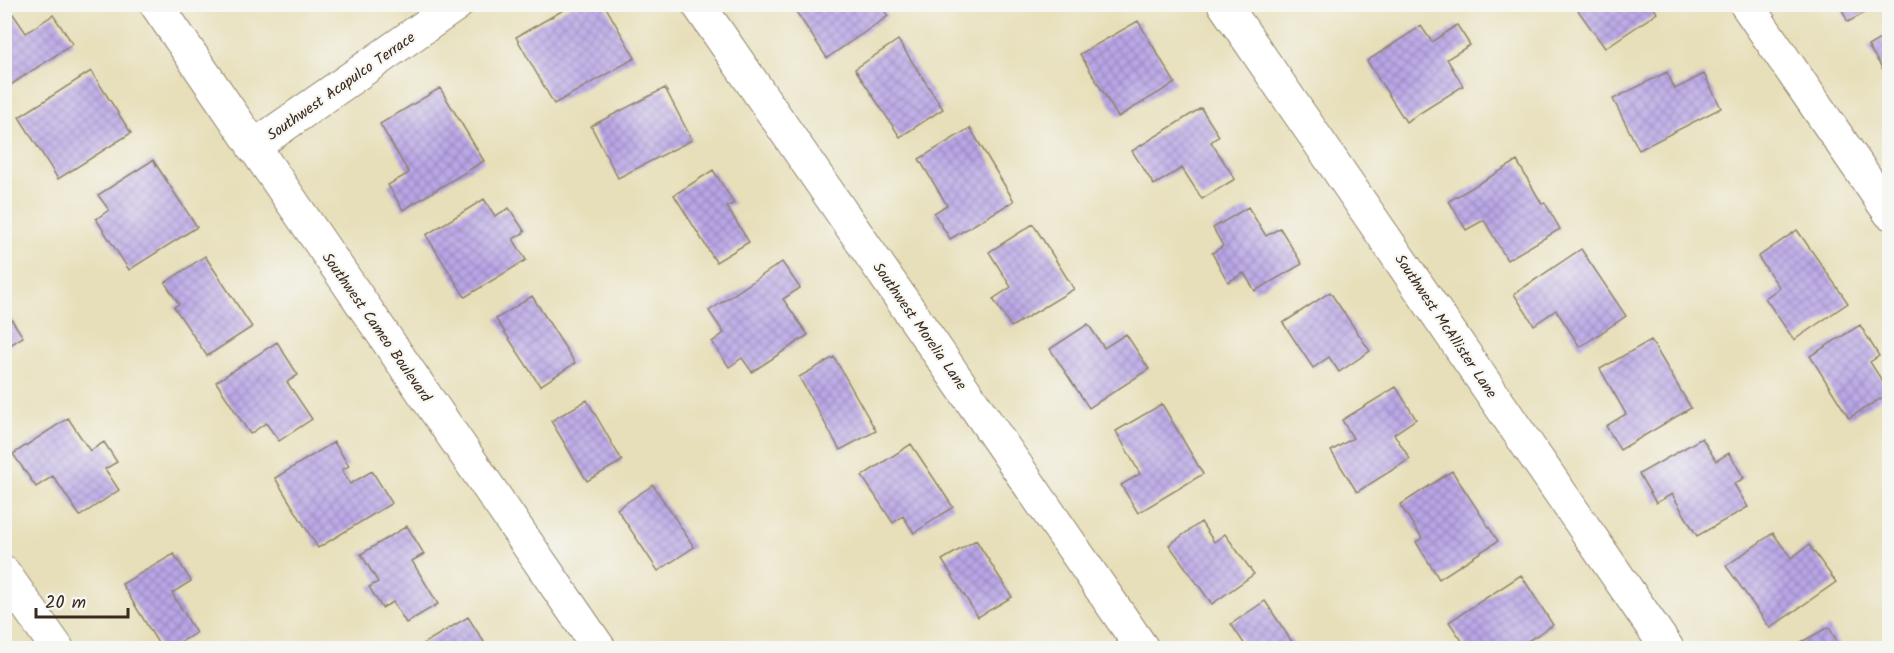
<svg xmlns="http://www.w3.org/2000/svg" width="1894" height="653" font-family="Kalam,sans-serif">
	<style>
		.building { fill: url(#building-cross-hatch) }
		.lines { fill: none; stroke-linecap: round; stroke-linejoin: round }
		.minor-casing { stroke: #91846c; stroke-width: 35 }
		.minor { stroke: #fff; stroke-width: 33 }
		.labels { text-anchor: middle; stroke-width: 4.5; stroke-linejoin: round; paint-order: stroke }
		.street-label { font-size: 15px; fill: #3b2a1e; stroke: #f6f6f2 }
	</style>
	<defs>
		<pattern id="building-cross-hatch" width="8" height="8" patternUnits="userSpaceOnUse" patternTransform="scale(1.5)"><rect width="8" height="8" fill="#b9a6e7"/><path d="M0 0l8 8M0 8l8-8" fill="none" stroke="#9887bb"/></pattern>
	</defs>
	<rect width="100%" height="100%" fill="#f6f6f2"/>
	<filter id="ink" filterUnits="userSpaceOnUse"><feTurbulence type="fractalNoise" baseFrequency=".0167" numOctaves="2"/><feDisplacementMap in="SourceGraphic" scale="12" xChannelSelector="R" yChannelSelector="G"/><feConvolveMatrix kernelMatrix="1 2 1 2 8 2 1 2 1" color-interpolation-filters="sRGB"/></filter>
	<filter id="wash" filterUnits="userSpaceOnUse"><feTurbulence type="fractalNoise" baseFrequency=".008" numOctaves="4" result="noise"/><feDisplacementMap in="SourceGraphic" scale="24" xChannelSelector="R" yChannelSelector="G"/><feGaussianBlur stdDeviation="1.35" result="paint"/><feColorMatrix in="noise" values="0 0 0 0 0 0 0 0 0 0 0 0 0 0 0 0 0 1.4 0 .05"/><feComposite in="paint" operator="in"/></filter>
	<g filter="url(#wash)">
		<rect width="100%" height="100%" fill="#e7dfb9"/>
		<g id="blocks">
			<path class="building" d="M574 4H604L635 58 554 104 516 37Z
				M791 4H880L888 16 827 58Z
				M1584 4H1651L1657 13 1605 48 1577 9Z
				M1839 4H1881L1848 22Z
				M13 14 26 33 53 15 73 44 9 86 4 79V19Z
				M1138 21 1175 83 1118 117 1080 54Z
				M1457 25 1470 45 1447 59 1463 86 1406 122 1367 61 1421 26 1432 42Z
				M1890 33V72L1886 74 1868 46Z
				M898 40 943 109 900 137 855 69Z
				M91 71 131 133 58 179 19 117Z
				M1667 72 1675 89 1704 74 1721 108 1639 150 1613 99Z
				M440 88 484 161 403 210 388 185 409 173 380 124Z
				M665 88 692 140 618 178 591 126Z
				M1201 108 1219 136 1211 142 1235 179 1202 199 1182 168 1154 185 1132 151Z
				M970 128 1014 201 950 239 934 213 947 205 919 159Z
				M153 160 197 227 129 270 96 219 109 210 98 195Z
				M1517 161 1542 204 1545 203 1560 229 1507 260 1484 220 1466 230 1449 201Z
				M713 170 734 203 727 207 749 242 716 262 674 195Z
				M484 199 495 216 509 208 525 232 513 239 526 260 465 297 426 235Z
				M1248 207 1266 236 1280 228 1302 264 1255 291 1244 273 1228 282 1212 253 1223 246 1213 228Z
				M1033 224 1074 289 1011 327 993 299 1011 287 989 252Z
				M1797 230 1848 303 1794 340 1765 298 1780 288 1758 257Z
				M1581 249 1626 316 1580 347 1556 310 1534 325 1514 294Z
				M205 256 252 327 207 356 174 307 179 304 165 283Z
				M782 262 800 288 783 299 808 335 752 372 742 358 729 367 712 342 724 333 709 311Z
				M1330 292 1370 351 1339 372 1329 357 1313 368 1283 323Z
				M532 296 575 363 540 386 496 319Z
				M4 308 23 337 4 349Z
				M1088 324 1104 348 1126 334 1149 369 1089 408 1050 349Z
				M1860 325 1879 356 1870 362 1890 393 1849 418 1810 356Z
				M1651 340 1691 408 1620 450 1606 426 1626 414 1600 369Z
				M277 342 298 375 287 382 312 419 279 441 266 423 250 434 216 382Z
				M834 357 876 431 840 450 799 377Z
				M1396 387 1416 419 1394 434 1410 459 1357 492 1331 451 1353 438 1342 420Z
				M587 400 622 461 587 481 551 421Z
				M1162 404 1203 474 1138 513 1121 485 1140 474 1116 431Z
				M68 418 90 451 104 442 117 462 105 469 119 490 80 516 53 476 36 487 13 454Z
				M1702 438 1716 461 1729 453 1744 478 1734 484 1748 507 1697 536 1672 494 1656 503 1639 474Z
				M334 442 349 466 342 470 350 484 372 471 392 503 318 548 275 478Z
				M911 444 953 507 914 533 903 516 893 523 862 476Z
				M1452 471 1498 541 1439 579 1416 542 1422 538 1400 505Z
				M653 485 694 547 658 571 617 509Z
				M1201 522 1214 542 1225 534 1254 574 1212 604 1169 545Z
				M407 526 424 554 412 561 438 604 406 623 393 602 382 608 369 587 378 582 361 554Z
				M1773 533 1791 558 1809 545 1836 582 1770 628 1726 566Z
				M976 540 1012 597 978 617 942 560Z
				M174 554 191 581 172 593 196 633 171 648H161L122 584Z
				M1521 575 1553 625 1517 648H1467L1449 622Z
				M1265 601 1296 648H1247L1231 624Z
				M468 617 484 642 475 648H416Z
				M1829 627 1841 648H1790Z
				M241 642 246 648H231Z"/>
		</g>
	</g>
	<g filter="url(#ink)">
		<use href="#blocks" fill-opacity="0" stroke="#91846c" stroke-width="1.5"/>
		<g class="lines">
			<g class="minor-casing">
				<path id="minor" d="M156 4 599 648
					M698 4 1142 648
					M1224 4 1667 648
					M1746 4 1890 213
					M253 147 457 4
					M4 573 57 648"/>
			</g>
			<use href="#minor" class="minor"/>
		</g>
	</g>
	<g class="labels">
		<g class="street-label">
			<text transform="translate(341 86) rotate(-35)" y="5">Southwest Acapulco Terrace</text>
			<text transform="translate(920 326) rotate(55)" y="5">Southwest Morelia Lane</text>
			<text transform="translate(1446 326) rotate(56)" y="5">Southwest McAllister Lane</text>
			<text transform="translate(377 327) rotate(55)" y="5">Southwest Cameo Boulevard</text>
		</g>
	</g>
	<rect width="1894" height="653" fill="none" stroke="#f6f6f2" stroke-width="24"/>
	<path d="M36 608v9h92v-9" fill="none" stroke="#3b2a1e" stroke-width="3"/>
	<text x="45" y="608" font-size="18" fill="#3b2a1e" stroke="#f6f6f2" stroke-width="4.5" paint-order="stroke">20 m</text>
</svg>
